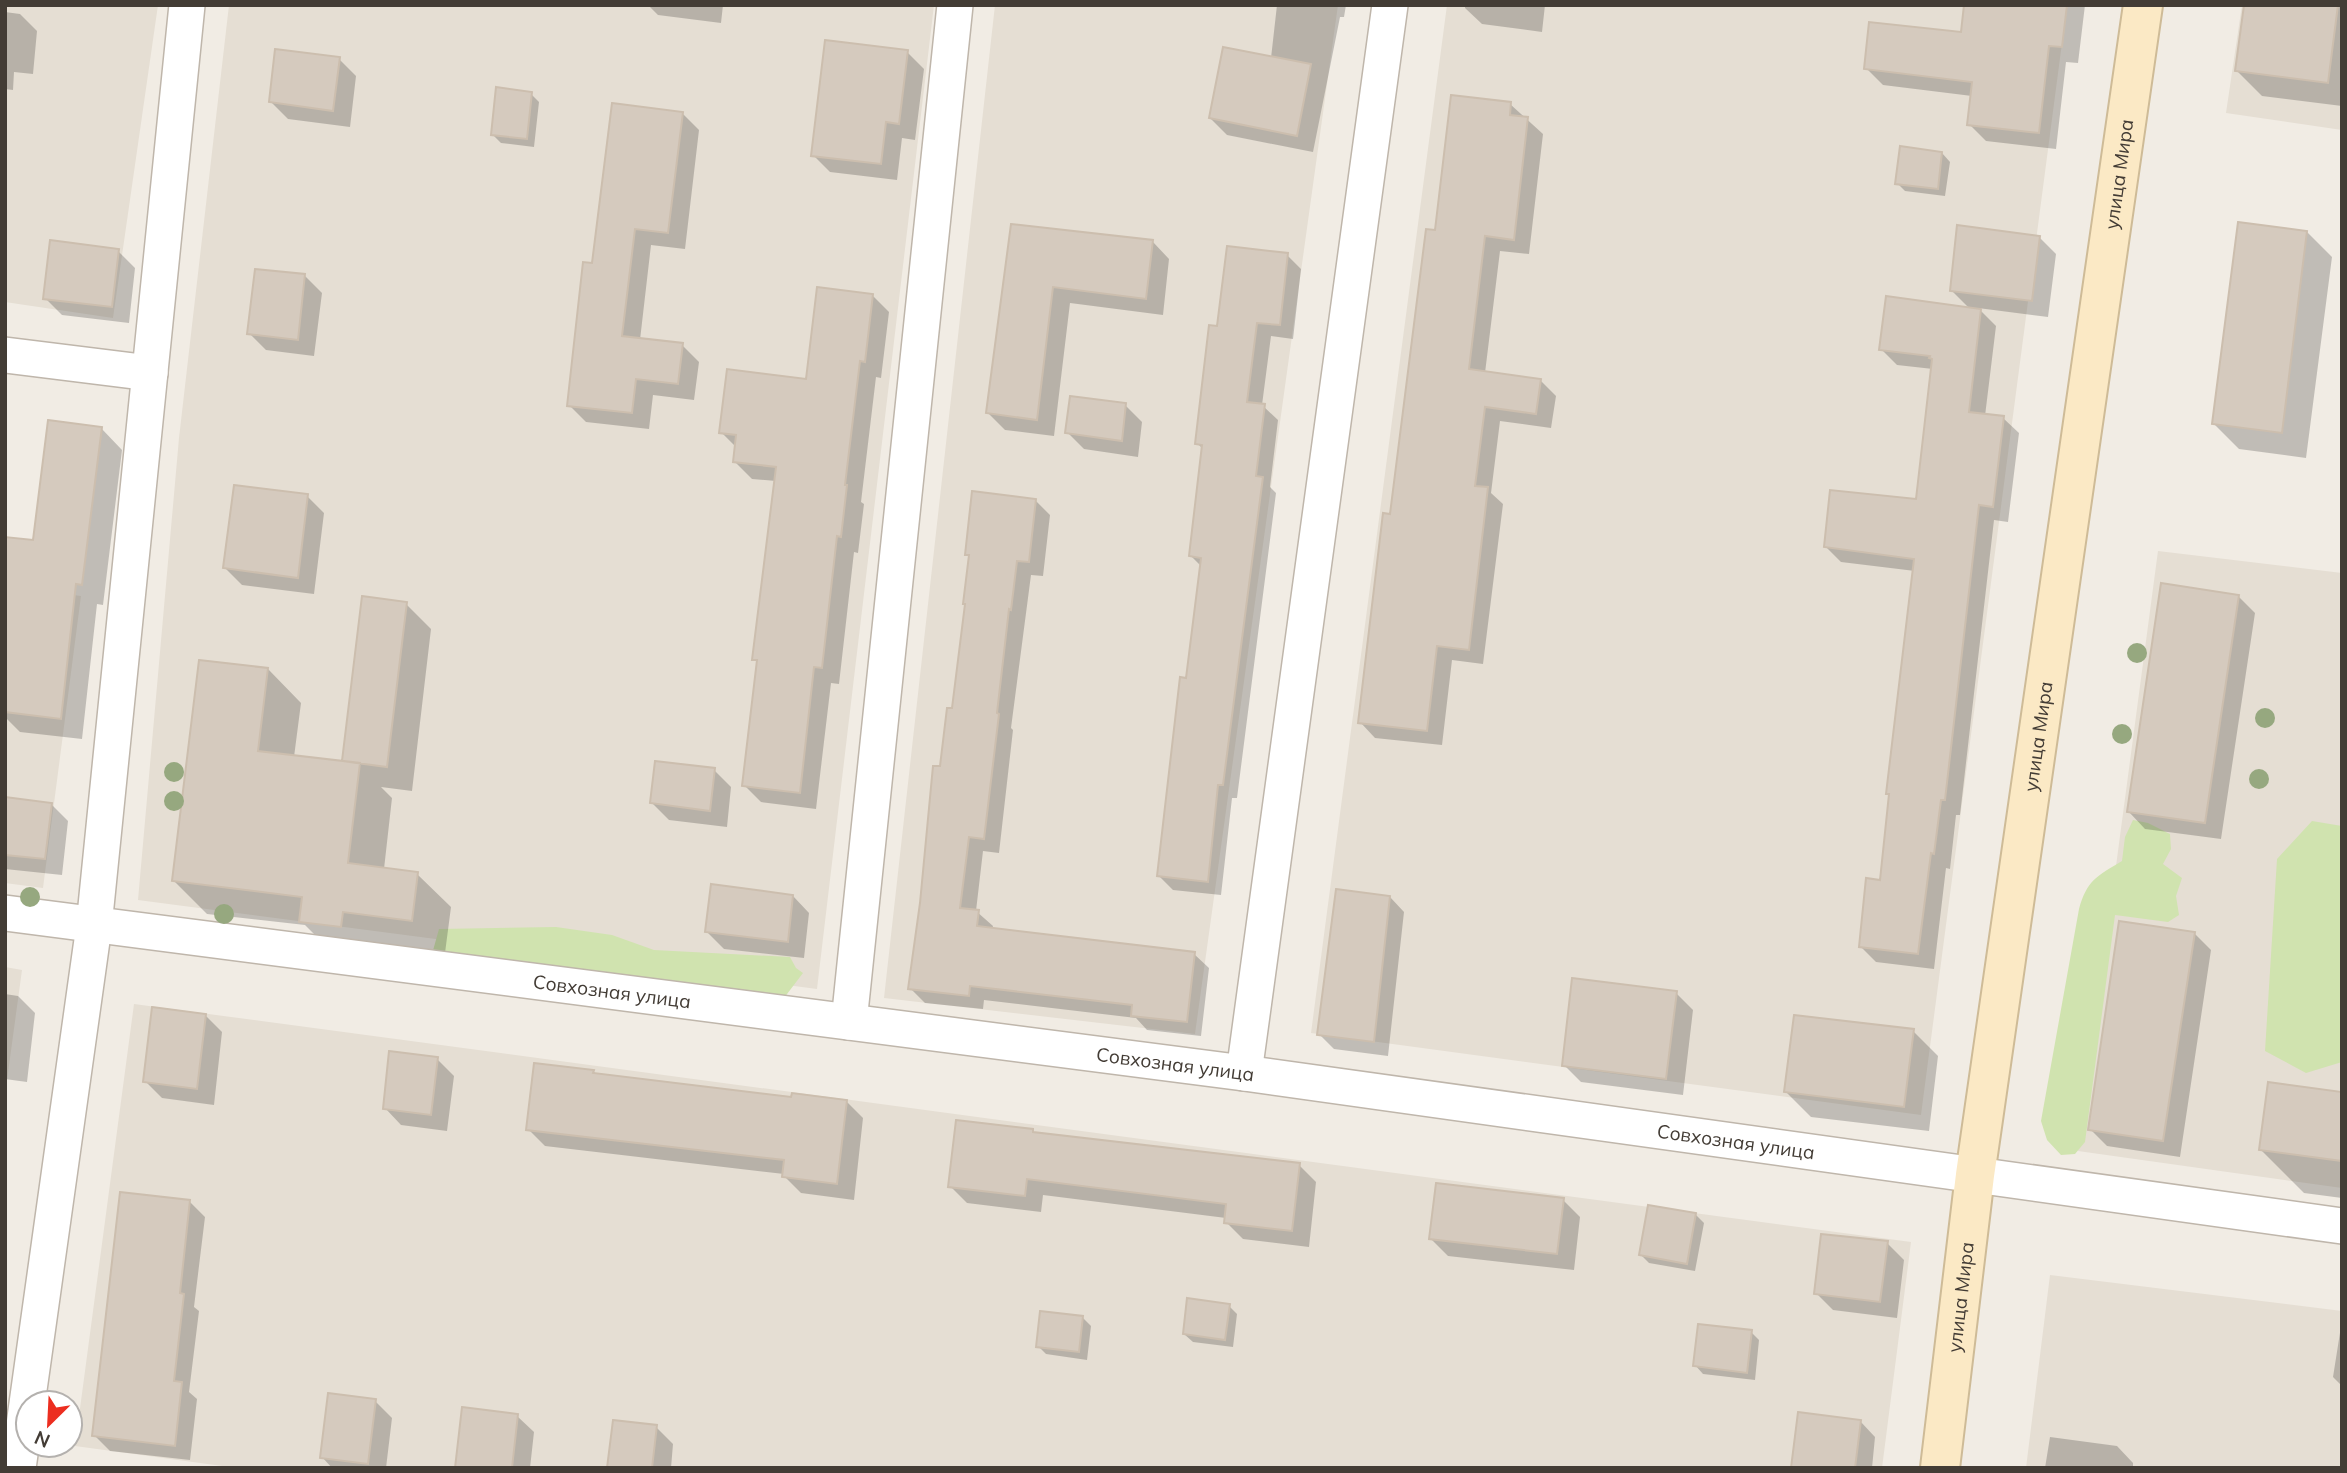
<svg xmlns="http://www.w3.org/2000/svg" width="2347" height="1473" font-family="Mulish,sans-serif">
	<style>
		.residential { fill: #e5ded3 }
		.green { fill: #d0e3af }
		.shadow { fill: #0003 }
		.building { fill: #d5cabe; stroke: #ccbeae; stroke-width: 2 }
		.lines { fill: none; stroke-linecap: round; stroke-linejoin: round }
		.street-casing { stroke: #bfb6ab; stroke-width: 38 }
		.secondary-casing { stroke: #cebb97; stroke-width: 42 }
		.street { stroke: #fff; stroke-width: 35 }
		.secondary { stroke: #fbe9c5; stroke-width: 38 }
		.tree { fill: #96a87f }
		.labels { text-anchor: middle; stroke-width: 7; stroke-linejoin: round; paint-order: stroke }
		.street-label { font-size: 19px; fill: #433c35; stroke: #fff }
	</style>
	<rect width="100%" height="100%" fill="#f1ece4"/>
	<path class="residential" d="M5 5H158L113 318 5 302Z
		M229 5H934L817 989 138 900 179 438Z
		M995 5H1338L1195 1034 884 998Z
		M1447 5H2067L1921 1115 1311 1033Z
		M2242 5H2342V130L2226 113Z
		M2158 551 2342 573V1188L2078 1151Z
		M5 586 81 596 43 888 5 883Z
		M5 967 22 970 5 1095Z
		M134 1004 1911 1242 1882 1468H237L75 1446Z
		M2050 1275 2342 1311V1468H2026Z"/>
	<path class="green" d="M2133 820 2148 823 2170 834 2171 849 2163 864 2182 878 2176 896 2179 915 2168 922 2115 915 2085 1142 2075 1154 2061 1155 2047 1140 2041 1121 2079 909C2087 880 2097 876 2122 861L2125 837Z
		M2312 821 2342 826V1062L2306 1073 2265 1051 2277 859Z
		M556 927 612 935 654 950 790 957 796 968 803 973 784 998 432 954 439 929Z"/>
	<path class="shadow" d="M648 5H723L721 23 658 15Z
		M1277 5H1346L1344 17H1340L1313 152 1227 135 1210 118 1271 58Z
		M1465 5H1545L1542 32 1482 24 1465 8Z
		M1966 5H2085L2078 63 2066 62 2056 149 1986 141 1969 124 1972 96 1883 85 1866 68 1962 34Z
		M2245 5H2342V106L2262 96 2237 71Z
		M5 12 20 14 37 31 33 74 14 72 13 90 5 89Z
		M907 52 924 69 915 140 902 138 897 180 830 172 813 155Z
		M339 59 356 76 350 127 288 119 271 102Z
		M531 94 539 102 534 147 501 143 492 134Z
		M1510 104 1543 134 1529 254 1500 251 1485 373 1540 380 1556 396 1551 428 1500 421 1491 493 1503 504 1483 664 1452 660 1442 745 1375 738 1360 722 1437 232Z
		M682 113 699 130 685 249 651 245 640 340 682 345 699 362 694 400 653 395 649 429 586 422 569 405 594 265Z
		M1942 153 1950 162 1945 196 1905 191 1897 183Z
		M1013 226 1153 242 1169 259 1163 315 1070 303 1054 436 1005 430 988 413Z
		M2307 232 2332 257 2306 458 2239 449 2214 424Z
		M2039 237 2056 254 2048 317 1978 308 1996 326 1985 416 2003 418 2019 433 2008 522 1994 520 1960 815H1956L1950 869 1946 868 1934 969 1876 962 1860 946 1882 882 1891 797 1887 793 1915 571 1841 562 1826 547 1917 501 1933 369 1897 365 1881 349 1970 309 1951 290Z
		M118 251 135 268 129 323 62 315 45 298Z
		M1287 255 1301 269 1293 339 1271 336 1262 405 1278 420 1270 487 1276 493 1237 798H1232L1221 895 1173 890 1159 876 1188 680 1202 567 1191 556 1204 450 1197 443 1219 328Z
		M305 276 322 293 314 356 266 350 249 333Z
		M872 295 889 312 881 378 876 377 861 502 864 504 858 553 854 552 839 684 831 683 816 809 761 802 744 785 759 664 754 659 776 481 752 479 735 462 736 447 721 432 808 381Z
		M1125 405 1142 422 1138 457 1084 449 1067 432Z
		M101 428 122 450 103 605 97 604 82 739 20 732 5 717V653L35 542Z
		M307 496 324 513 314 594 242 585 225 568Z
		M1035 500 1050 515 1043 576 1031 575 1011 728 1013 730 999 853 983 851 976 911 993 926 992 930 1194 954 1209 968 1201 1036 1147 1030 1136 1018 984 1000 983 1009 925 1003 910 988 941 768 954 710 966 606 965 604 970 557 967 554Z
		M2238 596 2255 613 2221 839 2145 829 2129 812Z
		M406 604 431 629 412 791 381 787 392 798 384 869 417 874 451 907 445 953 334 954 305 925 207 914 174 881 268 669 301 703 294 757 347 764Z
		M714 770 731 787 727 827 669 820 652 803Z
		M5 799 51 804 68 821 62 875 5 869Z
		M793 896 809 913 804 958 724 949 707 932Z
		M1390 897 1404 912 1388 1056 1334 1049 1319 1034Z
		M2194 933 2211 950 2180 1157 2107 1146 2090 1129Z
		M1676 993 1693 1010 1683 1095 1581 1082 1564 1065Z
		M5 994 18 996 35 1013 27 1082 5 1079Z
		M205 1015 222 1032 214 1105 162 1098 145 1081Z
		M1913 1031 1938 1056 1929 1131 1811 1117 1786 1092Z
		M437 1059 454 1076 447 1131 401 1125 385 1108Z
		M593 1071 597 1075 793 1099 846 1101 863 1118 854 1200 801 1193 784 1176V1174L545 1146 528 1129Z
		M2342 1094V1198L2304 1193 2260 1149Z
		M1032 1130 1036 1134 1299 1165 1316 1182 1309 1247 1243 1239 1226 1222V1218L1043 1195 1041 1212 967 1203 950 1186Z
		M1563 1200 1580 1217 1574 1270 1448 1256 1431 1239Z
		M190 1202 205 1217 194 1307 199 1311 189 1392 197 1399 190 1460 110 1451 94 1435Z
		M1696 1215 1704 1223 1695 1271 1649 1263 1641 1255Z
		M1887 1243 1904 1260 1897 1318 1833 1310 1816 1293Z
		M1229 1306 1237 1314 1233 1347 1193 1342 1184 1334Z
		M1083 1318 1091 1326 1087 1360 1046 1354 1038 1346Z
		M2342 1320V1386L2333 1377Z
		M1751 1332 1759 1340 1755 1380 1703 1374 1695 1365Z
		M375 1401 392 1418 386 1468H332L322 1457Z
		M517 1416 534 1432 530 1468H457Z
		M1860 1421 1875 1437 1872 1468H1795Z
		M656 1427 673 1444 671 1468H609Z
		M2050 1437 2117 1446 2133 1463V1468H2045Z"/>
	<path class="building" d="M1964 5H2067L2062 47 2049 46 2039 133 1967 125 1972 82 1864 69 1869 22 1961 32Z
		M2244 5H2338L2328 83 2235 71Z
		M825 40 908 50 899 124 886 122 881 164 811 156Z
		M1223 47 1311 64 1297 136 1209 118Z
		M275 49 340 57 333 111 269 102Z
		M496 87 532 92 527 139 491 135Z
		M1451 95 1511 102 1510 115 1528 117 1514 240 1485 236 1469 369 1541 379 1536 414 1485 407 1475 486 1488 487 1469 650 1437 646 1427 731 1358 723 1383 513 1390 514 1426 229 1435 230Z
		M612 103 683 112 668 233 635 229 622 336 683 343 678 384 636 379 632 413 567 406 583 262 592 263Z
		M1900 146 1942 152 1938 189 1895 184Z
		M2238 222 2307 231 2282 433 2212 424Z
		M1011 224 1153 240 1146 299 1053 287 1037 420 986 413Z
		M1957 225 2040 236 2032 301 1950 291Z
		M50 240 119 249 112 307 43 299Z
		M1227 246 1288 253 1280 325 1257 323 1247 402 1265 404 1256 476 1263 477 1223 785H1218L1208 882 1157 876 1180 677 1186 678 1201 558 1189 556 1202 445 1195 444 1209 325 1217 326Z
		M255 269 305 274 298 340 247 334Z
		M817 287 873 294 865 362 860 361 845 485H847L841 537 837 536 822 668 814 667 800 793 742 786 757 660H752L776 467 733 462 736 435 719 433 727 369 806 379Z
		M1886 296 1981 309 1969 412 2004 416 1993 507 1979 505 1945 800H1941L1934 854 1931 853 1918 954 1859 947 1866 878 1880 880 1889 794H1886L1914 559 1824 547 1830 490 1916 499 1932 359 1929 358 1930 356 1879 350Z
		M1070 396 1126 403 1122 441 1065 433Z
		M48 420 102 427 82 585 76 584 61 719 5 712V537L33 540Z
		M234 485 308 494 298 578 223 568Z
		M972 491 1036 499 1029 562 1017 561 1011 610 1009 609 997 713 999 714 984 839 969 837 960 908 979 910 977 926 1195 952 1187 1022 1131 1016 1132 1005 970 986 969 996 908 989 920 903 933 766H940L947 708H952L965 604H963L969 555H965Z
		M2161 583 2239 595 2205 823 2127 812Z
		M362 596 407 602 387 767 342 761Z
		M199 660 268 668 258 751 360 763 348 863 418 872 412 921 343 912 341 927 299 922 302 897 172 881Z
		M655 761 715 768 710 811 650 803Z
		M5 797 52 803 45 859 5 855Z
		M711 884 793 895 788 942 705 932Z
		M1336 889 1390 896 1374 1042 1317 1035Z
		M2119 921 2195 932 2163 1141 2088 1130Z
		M1572 978 1677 991 1666 1079 1562 1066Z
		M152 1007 206 1014 197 1089 143 1082Z
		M1794 1015 1914 1029 1904 1107 1784 1092Z
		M389 1051 438 1057 431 1115 383 1109Z
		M534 1063 594 1070 593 1073 791 1097 792 1093 847 1100 837 1184 782 1177 784 1160 526 1130Z
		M2268 1082 2342 1092V1161L2259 1150Z
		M956 1120 1033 1129V1132L1300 1163 1292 1231 1224 1223 1226 1204 1027 1179 1025 1196 948 1187Z
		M1436 1183 1564 1198 1557 1254 1429 1239Z
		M120 1192 190 1200 180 1293 184 1294 174 1381 182 1382 175 1446 92 1436Z
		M1648 1205 1696 1213 1687 1264 1639 1255Z
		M1821 1234 1888 1241 1880 1302 1814 1294Z
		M1187 1298 1230 1304 1225 1340 1183 1334Z
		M1040 1311 1083 1316 1079 1352 1036 1347Z
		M1698 1324 1752 1330 1747 1373 1693 1366Z
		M328 1393 376 1399 368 1464 320 1458Z
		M462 1407 518 1414 512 1468H455Z
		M1798 1412 1861 1420 1855 1468H1791Z
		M613 1420 657 1425 652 1468H607Z"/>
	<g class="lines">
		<g class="street-casing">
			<g id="street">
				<path d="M5 355 150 373"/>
				<path id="s1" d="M5 913 1244 1073 2342 1226"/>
				<path d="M849 1022 955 5"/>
				<path d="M1244 1073 1390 5"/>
				<path d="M18 1468 94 926 187 5"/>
			</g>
		</g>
		<g class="secondary-casing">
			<g id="secondary">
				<path id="s2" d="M1940 1468 1975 1175 2143 5"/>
			</g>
		</g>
		<use href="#street" class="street"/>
		<use href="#secondary" class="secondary"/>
	</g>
	<g class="tree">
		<circle cx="2137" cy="653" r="10"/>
		<circle cx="2265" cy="718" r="10"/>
		<circle cx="2122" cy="734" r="10"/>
		<circle cx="174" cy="772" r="10"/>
		<circle cx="2259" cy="779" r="10"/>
		<circle cx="174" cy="801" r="10"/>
		<circle cx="30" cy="897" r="10"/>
		<circle cx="224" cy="914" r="10"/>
	</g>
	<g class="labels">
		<g class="street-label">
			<text dy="7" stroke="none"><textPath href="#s2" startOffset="1306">улица Мира</textPath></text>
			<text dy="7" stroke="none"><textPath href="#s2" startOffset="738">улица Мира</textPath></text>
			<text dy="7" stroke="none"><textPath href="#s1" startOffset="612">Совхозная улица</textPath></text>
			<text dy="7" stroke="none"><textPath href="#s1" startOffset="1180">Совхозная улица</textPath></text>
			<text dy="7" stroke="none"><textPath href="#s1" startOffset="1746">Совхозная улица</textPath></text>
			<text dy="7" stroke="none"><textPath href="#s2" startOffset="172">улица Мира</textPath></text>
		</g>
	</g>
	<rect width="2347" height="1473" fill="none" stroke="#433c35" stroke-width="14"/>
	<g transform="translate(49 1424) rotate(204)"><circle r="33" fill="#ffffff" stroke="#b4b1ae" stroke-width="2"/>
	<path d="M0-5L12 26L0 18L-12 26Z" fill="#ec2e20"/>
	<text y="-10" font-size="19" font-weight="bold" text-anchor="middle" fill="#433c35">N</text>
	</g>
</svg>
